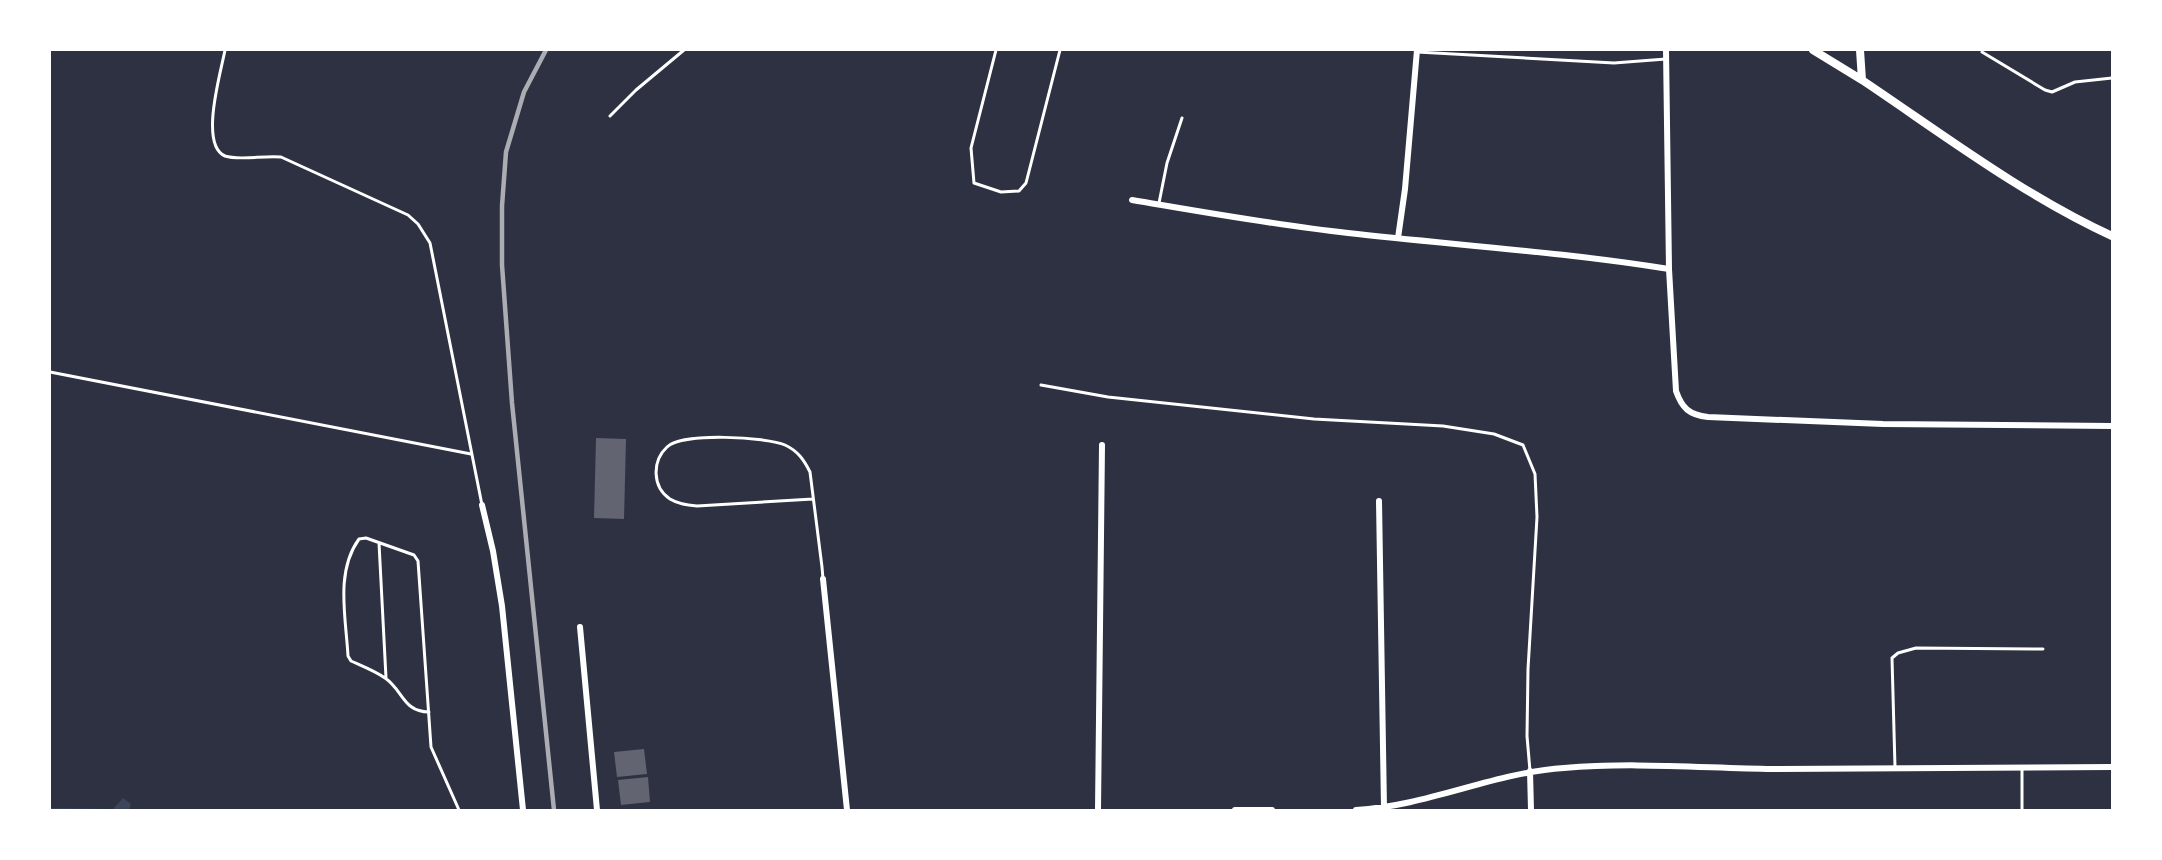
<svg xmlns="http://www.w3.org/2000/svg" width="2162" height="860" font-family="Karla,sans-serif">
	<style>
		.green { fill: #3c4559 }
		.building { fill: #626471 }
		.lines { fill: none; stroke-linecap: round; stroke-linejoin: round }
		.service { stroke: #fff; stroke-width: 3 }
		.minor { stroke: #fff; stroke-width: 6 }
		.tertiary { stroke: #fff; stroke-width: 8 }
		.rail { stroke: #abadb3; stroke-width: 4.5 }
	</style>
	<rect width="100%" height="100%" fill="#2d3142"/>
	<path class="green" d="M123 798 131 804 129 810H50V808L113 809Z"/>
	<path class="building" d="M596 438 626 439 624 519 594 518Z
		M644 749 647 774 617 777 614 752Z
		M648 777 650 802 621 805 618 780Z"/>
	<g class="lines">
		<path class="service" d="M225 50C221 72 199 145 225 156 239 161 265 155 281 157L408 215 418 224 430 243 482 505
			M996 50 971 148 974 183 1001 192 1019 191 1026 183 1060 50
			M1417 52 1614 63 1666 59
			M1982 52 2045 90 2052 92 2075 82 2112 78
			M610 116 636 90 684 50
			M1159 203 1167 163 1182 118
			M50 372 471 454
			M1041 385 1108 397 1314 419 1443 426 1494 434 1523 445 1535 474 1537 517 1528 669 1527 736 1530 771
			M813 499 697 506C687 505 678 504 670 499 652 487 652 461 667 447 682 432 767 437 785 445 798 451 804 460 810 472L822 567 823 579
			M379 543 386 678
			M429 712C403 712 403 690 385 678 375 671 362 666 351 661L348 656C346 618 335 572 359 539L366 538 414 555 418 561 431 747 459 810
			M1895 767 1892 658 1898 653 1916 648 2043 649
			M2022 810V768"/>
		<path class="minor" d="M1666 50 1669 269 1676 391C1682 408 1689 415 1708 417L1883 424 2112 426
			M1132 200C1203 212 1275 225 1348 233 1455 245 1563 252 1669 269
			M1398 238 1405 189 1417 50
			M1379 501 1384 808
			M482 505 493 551 502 606 523 810
			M823 579 847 810
			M580 627 597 810
			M1530 771 1531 810
			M1098 810 1102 445
			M1235 810H1272
			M1356 810C1428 806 1492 773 1564 768 1633 762 1703 768 1772 769 1886 769 1999 767 2112 767"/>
		<path class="tertiary" d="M1813 50 1862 80
			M1860 50 1862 80C1944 135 2023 195 2112 236"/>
		<path class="rail" d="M546 50 524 92 506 152 502 206V265L512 403 554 810"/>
	</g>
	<rect width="2162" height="860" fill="none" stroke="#ffffff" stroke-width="102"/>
</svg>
